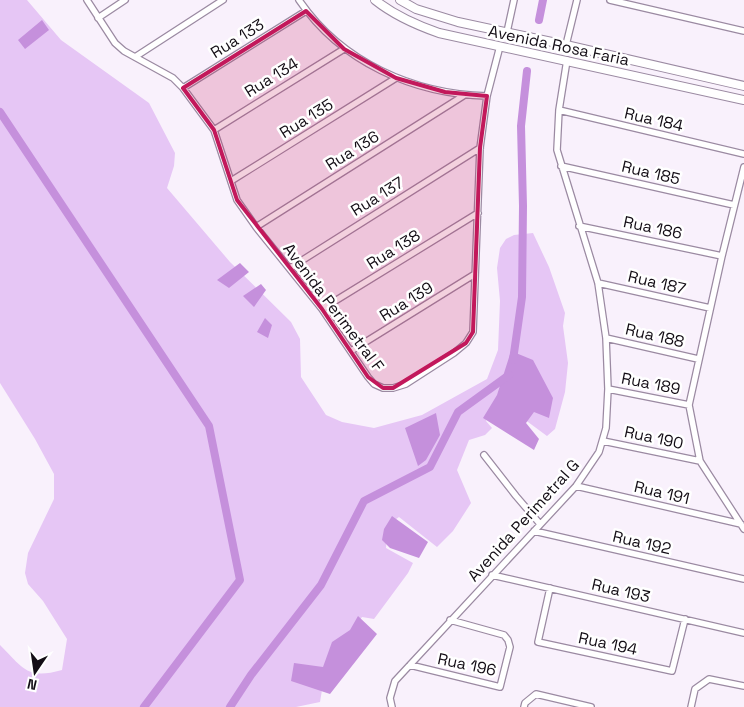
<svg xmlns="http://www.w3.org/2000/svg" width="744" height="707" font-family="'Space Grotesk',sans-serif">
	<style>
		.green { fill: #e6c6f5 }
		.water { fill: #c590dc }
		.lines { fill: none; stroke-linecap: round; stroke-linejoin: round }
		.canal { stroke: #c590dc; stroke-width: 8 }
		.minor-casing { stroke: #9b8aa2; stroke-width: 8 }
		.tertiary-casing { stroke: #9b8aa2; stroke-width: 10 }
		.minor { stroke: #fff; stroke-width: 5.5 }
		.tertiary { stroke: #fff; stroke-width: 8 }
		.marked { fill: #c2185b; fill-opacity: 0.2; stroke: #c2185b; stroke-width: 4; stroke-linejoin: round }
		.labels { text-anchor: middle; stroke-width: 5; stroke-linejoin: round; paint-order: stroke }
		.street-label { font-size: 16px; fill: #130d15; stroke: #fff }
	</style>
	<rect width="100%" height="100%" fill="#f9f1fc"/>
	<path class="green" d="M0 0H27L61 40 149 103 175 153 174 166 167 188 230 262 291 322 300 339 301 377 326 415 342 422 374 428 422 415 487 379 498 350 500 301 497 268 500 248 506 239 514 235 533 233 549 267 565 313 563 326 568 363 565 392 555 429 547 436 509 408H492L486 421 492 428 485 435 469 440 457 470 471 503 453 531 437 547 399 517 388 525 386 548 413 563 408 573 374 619 362 617 325 672 320 702 296 707H0V645C23 668 27 680 62 670L67 639 43 601 28 584 25 573 28 553 54 499V474L35 439 0 383Z"/>
	<path class="water" d="M42 20 49 30 25 49 18 40Z
		M240 263 249 272 229 288 217 280Z
		M261 284 266 290 254 307 243 296Z
		M265 318 272 325 268 338 257 332Z
		M511 351 533 360 553 398 549 418 534 412 526 423 539 439 534 450 483 418 497 395Z
		M436 413 440 435 426 460 418 466 405 428Z
		M392 516 428 542 419 558 390 548 382 540 384 529Z
		M358 616 377 634 330 694 291 681 294 663 323 667 332 642 350 630Z"/>
	<g class="lines">
		<path class="canal" d="M539 20 543 0
			M0 112 209 426 240 580 144 707
			M513 360 522 297 523 206 521 126 527 71
			M230 707 251 675 321 585 364 501 430 467 458 412 509 375"/>
		<g class="minor-casing">
			<path id="minor" d="M87 0 115 43 124 51 173 78 183 88 214 130 237 200 256 227 322 309 368 377 374 384 383 388H393L406 384 454 353 466 343 473 332 480 148 487 96 500 46
				M299 0C341 62 413 94 487 96
				M610 0 744 31
				M98 18 125 0
				M507 32 514 0
				M566 45 577 0
				M135 57 223 0
				M183 88 306 11
				M559 110 744 154
				M214 130 344 49
				M561 166 734 205
				M744 167 722 256 689 405 700 461 744 529
				M231 181 396 78
				M579 226 722 256
				M256 227 463 96
				M290 268 480 148
				M598 283 710 308
				M322 309 478 213
				M606 338 698 359
				M351 351 475 274
				M608 389 689 405
				M603 441 700 461
				M484 455 516 496 540 524
				M576 486 741 524
				M534 531 744 579
				M492 575 744 633
				M550 588 538 642 672 671 685 619
				M410 665 500 687 510 647 508 640 504 635 450 620
				M392 707 390 698 395 681 576 486 599 452 606 428 608 389 606 338 598 283 557 150 559 110 567 60
				M524 707 525 703 536 694 591 707
				M691 707 695 689 709 679 744 686"/>
		</g>
		<g class="tertiary-casing">
			<path id="tertiary" d="M375 0C395 16 416 25 439 33L744 100
				M400 0 416 9 458 22 566 45 744 86"/>
		</g>
		<use href="#minor" class="minor"/>
		<use href="#tertiary" class="tertiary"/>
	</g>
	<path class="marked" d="M306 11 344 49 396 78 445 92 487 96 480 148 473 332 466 343 393 388H383L368 377 322 309 237 200 214 130 183 88Z"/>
	<g class="labels">
		<g class="street-label">
			<text transform="translate(237 38) rotate(-32)" y="6">Rua 133</text>
			<text transform="translate(559 45) rotate(12)" y="6">Avenida Rosa Faria</text>
			<text transform="translate(271 77) rotate(-32)" y="6">Rua 134</text>
			<text transform="translate(306 118) rotate(-32)" y="6">Rua 135</text>
			<text transform="translate(654 119) rotate(13)" y="6">Rua 184</text>
			<text transform="translate(352 150) rotate(-32)" y="6">Rua 136</text>
			<text transform="translate(651 172) rotate(13)" y="6">Rua 185</text>
			<text transform="translate(377 196) rotate(-32)" y="6">Rua 137</text>
			<text transform="translate(653 227) rotate(12)" y="6">Rua 186</text>
			<text transform="translate(393 249) rotate(-32)" y="6">Rua 138</text>
			<text transform="translate(657 282) rotate(13)" y="6">Rua 187</text>
			<text transform="translate(406 301) rotate(-32)" y="6">Rua 139</text>
			<text transform="translate(334 307) rotate(53)" y="6">Avenida Perimetral F</text>
			<text transform="translate(655 335) rotate(13)" y="6">Rua 188</text>
			<text transform="translate(651 383) rotate(11)" y="6">Rua 189</text>
			<text transform="translate(654 437) rotate(12)" y="6">Rua 190</text>
			<text transform="translate(662 492) rotate(13)" y="6">Rua 191</text>
			<text transform="translate(523 520) rotate(-48)" y="6">Avenida Perimetral G</text>
			<text transform="translate(642 542) rotate(13)" y="6">Rua 192</text>
			<text transform="translate(621 590) rotate(13)" y="6">Rua 193</text>
			<text transform="translate(608 643) rotate(12)" y="6">Rua 194</text>
			<text transform="translate(467 664) rotate(12)" y="6">Rua 196</text>
		</g>
	</g>
	<g transform="translate(35 672) rotate(193)" stroke="#ffffff" stroke-width="4" paint-order="stroke">
	<path d="M0-4L9 19L0 12L-9 19Z" fill="#130d15"/>
	<text y="-8" font-size="14" font-weight="bold" text-anchor="middle" fill="#130d15">N</text>
	</g>
</svg>
